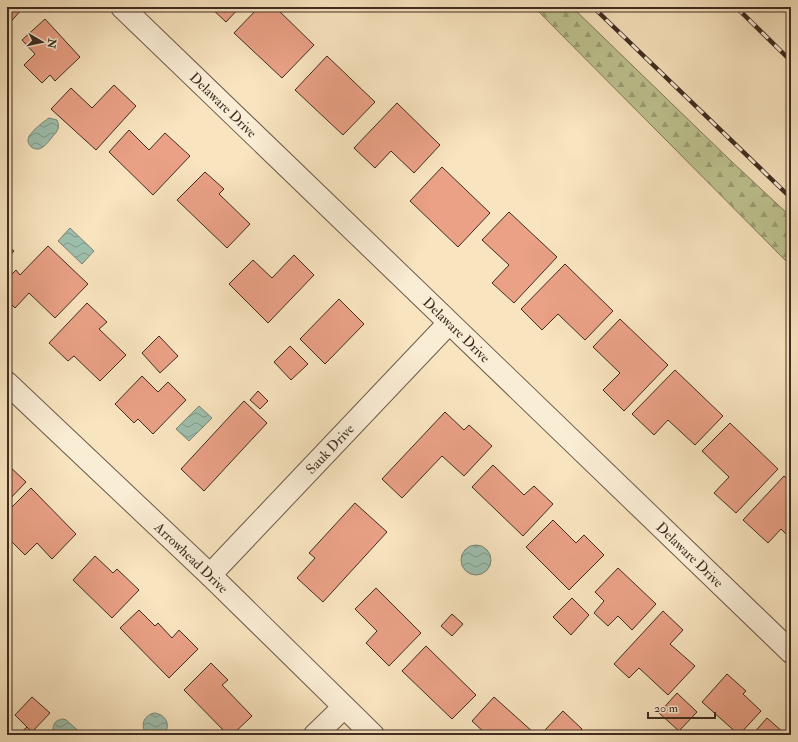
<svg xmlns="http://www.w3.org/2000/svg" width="798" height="742" font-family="'IM FELL Double Pica',serif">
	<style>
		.forest { fill: url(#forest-firs); stroke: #7e785a }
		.water { fill: url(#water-waves); stroke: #788475 }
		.building { fill: #eaa186; stroke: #3e2c22 }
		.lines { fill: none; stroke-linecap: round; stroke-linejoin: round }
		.minor-casing { stroke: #6c5a49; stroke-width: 24 }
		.minor { stroke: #faedd5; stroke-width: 22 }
		.rail-casing { stroke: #3e2c22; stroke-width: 4.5 }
		.rail { stroke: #faedd5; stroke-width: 3; stroke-dasharray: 9; stroke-linecap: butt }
		.labels { text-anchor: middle; stroke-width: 3.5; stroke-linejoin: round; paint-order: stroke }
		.street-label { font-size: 14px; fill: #3e2c22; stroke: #faedd5 }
	</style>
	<defs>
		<pattern id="forest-firs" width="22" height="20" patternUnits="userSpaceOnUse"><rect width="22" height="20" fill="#bec491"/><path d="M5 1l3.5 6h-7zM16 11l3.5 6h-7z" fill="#9c9f76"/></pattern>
		<pattern id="water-waves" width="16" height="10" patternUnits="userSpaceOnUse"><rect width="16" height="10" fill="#9ebfad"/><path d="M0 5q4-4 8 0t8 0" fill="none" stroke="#829b8c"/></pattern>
	</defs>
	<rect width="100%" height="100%" fill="#f8e4bf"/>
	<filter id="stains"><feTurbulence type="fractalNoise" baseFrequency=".005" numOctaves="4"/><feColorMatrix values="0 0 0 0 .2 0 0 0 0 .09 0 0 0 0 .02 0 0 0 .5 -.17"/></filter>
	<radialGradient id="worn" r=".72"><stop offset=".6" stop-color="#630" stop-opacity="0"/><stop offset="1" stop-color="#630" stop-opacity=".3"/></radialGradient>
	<path class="forest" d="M534 7H572L730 160 791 217V266Z"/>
	<path class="water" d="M49 118 57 120C60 127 58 131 53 136 49 141 45 147 39 149 30 150 25 141 30 135 34 129 43 122 49 118Z
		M70 228 94 251 82 264 58 241Z
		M199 406 212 418 189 441 176 429Z
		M461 560a15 15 0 1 1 30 0a15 15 0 1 1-30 0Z
		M154 713C166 714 172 726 163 735H147C140 726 143 716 154 713Z
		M63 719 66 720 83 735H56L53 730C53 723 56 720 63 719Z"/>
	<path class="building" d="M7 7H20L22 9 7 26Z
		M210 7H240L226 22Z
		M259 7H275L314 45 282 78 234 33Z
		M45 19 80 57 55 81 50 75 42 83 24 65 35 54 22 40Z
		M327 56 375 102 343 135 295 90Z
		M114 85 136 106 96 150 51 109 71 88 92 108Z
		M397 103 440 145 414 173 391 151 375 168 354 148Z
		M129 130 149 150 165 133 190 156 153 195 109 152Z
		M442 167 490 213 458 247 410 201Z
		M205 172 224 189 219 194 250 224 227 248 177 200Z
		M509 212 557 257 514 303 492 283 509 265 482 240Z
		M7 245 14 251 7 259Z
		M48 246 88 284 55 318 29 293 15 308 7 300V279L16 270 20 275Z
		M294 255 314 275 268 323 229 284 253 260 272 278Z
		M565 264 613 311 585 340 558 314 542 330 521 309Z
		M339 299 364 324 325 364 300 339Z
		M87 303 107 322 99 329 126 355 100 381 74 356 68 361 49 343Z
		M620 319 668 365 624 411 603 390 620 373 593 347Z
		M159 336 178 356 160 373 142 353Z
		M290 346 308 364 291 380 274 362Z
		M675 370 723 416 695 445 668 420 654 435 632 414Z
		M142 376 158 392 168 382 186 400 153 434 138 419 134 423 115 404Z
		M258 391 268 401 260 409 250 400Z
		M244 401 267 423 204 491 181 469Z
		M445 412 464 430 469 425 492 446 464 476 442 456 402 498 382 479Z
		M730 423 778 469 736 513 714 493 729 477 702 451Z
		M7 464 26 482 7 502Z
		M493 465 524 495 534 486 553 504 523 536 472 487Z
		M784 476 791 482V539L781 529 768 543 743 520Z
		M31 488 76 534 52 559 37 543 25 555 7 537V512Z
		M355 503 387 532 323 602 297 578 315 558 309 553Z
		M553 520 576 543 584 535 604 555 569 590 526 547Z
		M95 556 113 573 117 569 139 590 112 618 73 580Z
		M618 568 656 604 632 630 618 616 608 626 594 613 604 601 595 592Z
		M376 588 421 633 389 666 366 643 377 631 355 609Z
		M572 598 589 615 571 635 553 617Z
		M139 610 155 626 158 623 172 638 179 630 198 649 169 678 120 628Z
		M663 611 683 630 670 644 695 666 668 695 639 668 629 678 614 664Z
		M452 614 463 624 452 636 441 626Z
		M426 646 476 695 452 719 402 671Z
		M211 663 228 680 222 685 252 716 232 735H228L184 690Z
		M727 674 746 691 743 694 761 711 739 735 702 702Z
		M677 693 697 712 679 731 659 713Z
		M32 697 50 713 32 732 15 715Z
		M494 697 534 733 533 735H487L472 721Z
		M563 711 582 729 577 735H548L544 731Z
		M767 718 784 733 783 735H752Z
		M27 727 35 735H18Z"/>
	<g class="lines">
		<g class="minor-casing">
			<g id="minor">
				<path id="s1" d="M122 7 791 652"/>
				<path id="s2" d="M7 383 210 575 373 735"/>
				<path id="s3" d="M210 575 449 323"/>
				<path d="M315 735 344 707"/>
			</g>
		</g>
		<use href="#minor" class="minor"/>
		<g class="rail-casing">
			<path id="rail" d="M593 7 791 198
				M736 7 791 61"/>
		</g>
		<use href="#rail" class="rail"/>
	</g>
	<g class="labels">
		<g class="street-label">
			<text dy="5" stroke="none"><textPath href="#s1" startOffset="141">Delaware Drive</textPath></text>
			<text dy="5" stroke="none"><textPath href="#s1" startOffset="465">Delaware Drive</textPath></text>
			<text dy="5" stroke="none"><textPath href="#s3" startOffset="174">Sauk Drive</textPath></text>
			<text dy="5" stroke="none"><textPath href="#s1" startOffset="789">Delaware Drive</textPath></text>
			<text dy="5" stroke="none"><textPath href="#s2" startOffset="254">Arrowhead Drive</textPath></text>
		</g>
	</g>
	<rect width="798" height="742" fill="none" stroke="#f8e4bf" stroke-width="24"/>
	<rect x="8" y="8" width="782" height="726" fill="none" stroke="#3e2c22" stroke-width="2"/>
	<rect x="12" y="12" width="774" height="718" fill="none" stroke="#3e2c22"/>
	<g transform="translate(42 42) rotate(99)" stroke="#faedd5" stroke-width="3" paint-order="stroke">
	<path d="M0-3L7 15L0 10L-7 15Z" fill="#3e2c22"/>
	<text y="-6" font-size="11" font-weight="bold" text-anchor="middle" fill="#3e2c22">N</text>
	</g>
	<path d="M648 712v6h67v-6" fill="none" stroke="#3e2c22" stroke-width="2"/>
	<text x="654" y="712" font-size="12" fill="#3e2c22" stroke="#faedd5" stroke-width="3" paint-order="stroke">20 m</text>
	<rect width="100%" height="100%" filter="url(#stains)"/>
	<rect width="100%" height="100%" fill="url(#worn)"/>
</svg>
